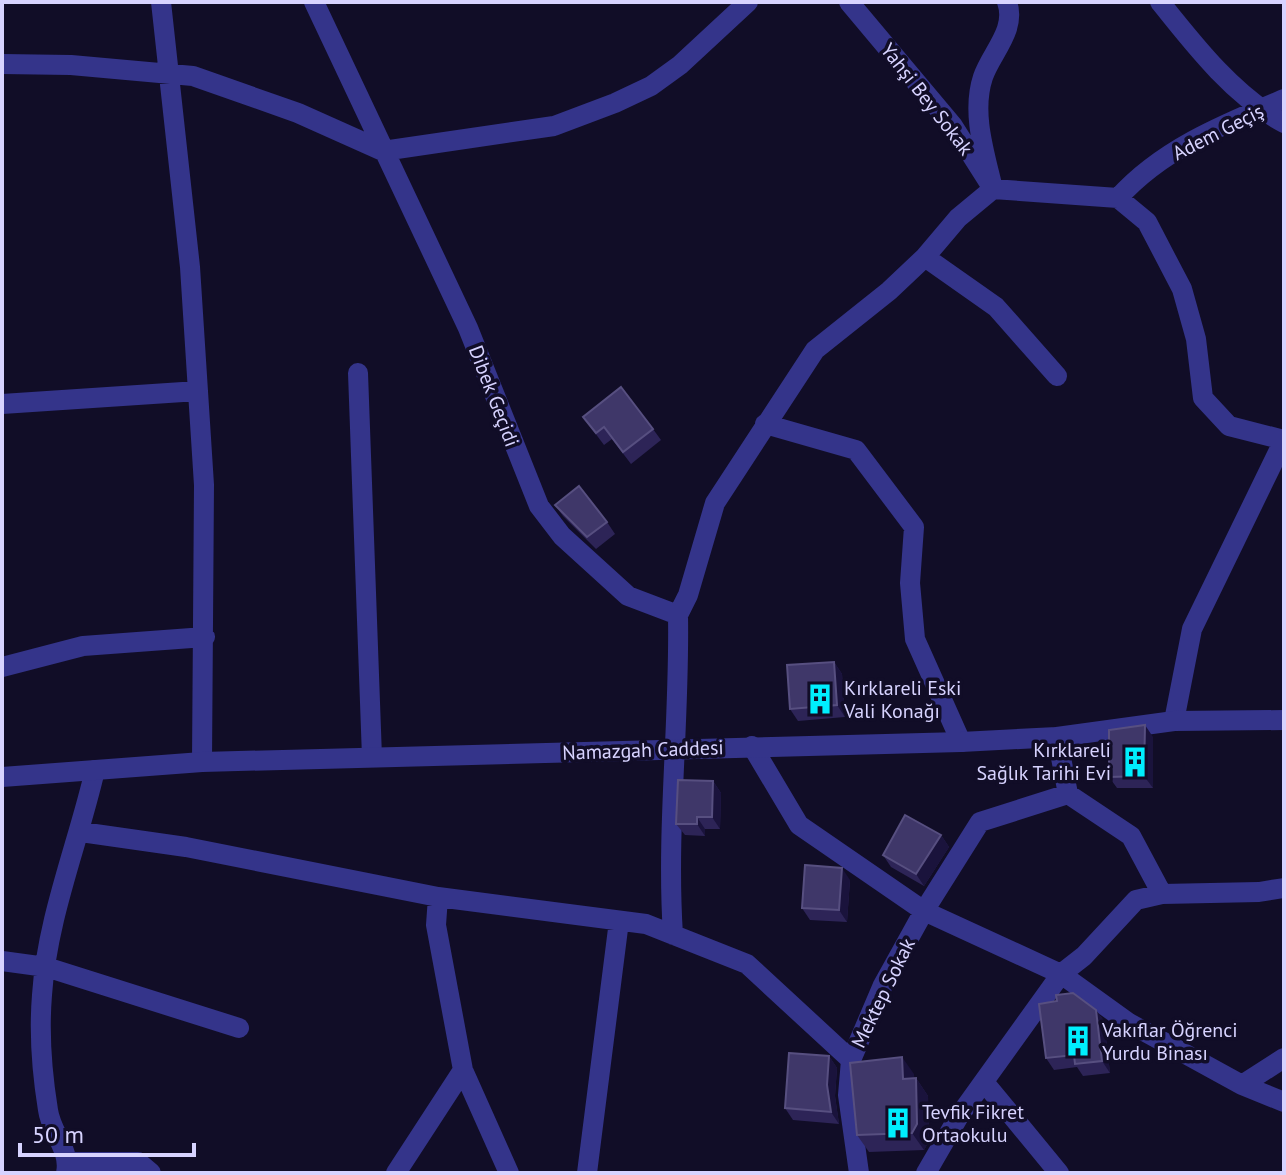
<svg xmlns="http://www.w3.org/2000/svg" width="1286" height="1175" font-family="'PT Sans',sans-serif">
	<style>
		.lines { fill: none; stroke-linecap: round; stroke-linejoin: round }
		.minor { stroke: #34348a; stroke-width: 20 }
		.tertiary { stroke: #34348a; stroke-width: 20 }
		.wall { fill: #2d2457 }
		.shaded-wall { fill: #1a133c }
		.building { fill: #3f3769; stroke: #574f80; stroke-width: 2 }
		.labels { text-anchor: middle; stroke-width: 7; stroke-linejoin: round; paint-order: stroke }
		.street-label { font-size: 20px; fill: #d7d3ff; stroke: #110d27 }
		.poi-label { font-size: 20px; fill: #d7d3ff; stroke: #110d27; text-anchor: start }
	</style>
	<rect width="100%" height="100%" fill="#110d27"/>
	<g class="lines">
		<path class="minor" d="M161 2 190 267 204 485 202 762
			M314 2 468 328 539 506 562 536 628 596 678 615C680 722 666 828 673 935
			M849 2 953 126 993 189 1118 198 1147 222 1182 289 1196 339 1203 398 1229 426 1284 440
			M1160 2C1195 46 1234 96 1284 123
			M2 64 71 65 193 76 298 113 383 151 554 126 615 103 651 86 680 65 748 2
			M1118 198C1162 149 1224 124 1284 99
			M925 257 996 307 1057 376
			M358 373 372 757
			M2 404 198 391
			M765 424 856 450 914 527 910 583 915 639 961 742
			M678 615 688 595 715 503 815 350 889 291 925 257 958 218 993 189C985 154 971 113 983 77 991 53 1017 30 1007 2
			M2 667 83 646 205 637
			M1174 721 1192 629 1284 440
			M1057 737 1068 794 1131 836 1162 894
			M752 746 799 825 924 911 1061 974 1129 1023 1242 1085 1284 1102
			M81 832 186 847 438 897 646 924 747 964 851 1060
			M438 897 436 925 463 1070 509 1173
			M2 961 46 967 239 1028
			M984 1082 1059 1173
			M1242 1085 1284 1058
			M69 1162H138L151 1173
			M66 1173C71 1150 51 1133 48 1110 42 1073 39 1032 42 995 47 918 78 844 95 770
			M396 1173 463 1070
			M587 1173 619 921
			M859 1173 848 1095 851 1060 883 985 924 911 980 822 1068 794
			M926 1173 959 1116 1061 974 1084 956 1136 900 1162 894 1259 892 1284 888"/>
		<path class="tertiary" d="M2 777 202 762 961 742 1057 737 1174 721 1284 720"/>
	</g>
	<path class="wall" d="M583 417 653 429 661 440 631 464 612 439 604 445Z
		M555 505 607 522 615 534 596 549 563 516Z
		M834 662 842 674 845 717 798 721 790 709Z
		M1153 737V788H1117L1109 777Z
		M713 781 721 793 720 829H705V836L685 835 676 824Z
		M941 835 949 847 924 886 891 867 883 855Z
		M850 880 847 922 810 920 802 908Z
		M1096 1010 1104 1021 1110 1073 1083 1076 1077 1067 1054 1070 1046 1058Z
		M829 1056 837 1068 835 1096 839 1124 793 1120 785 1108Z
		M914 1074V1078H916L928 1096 929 1141 924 1150 869 1152 857 1135Z"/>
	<path class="shaded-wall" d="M834 662 842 674 845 717 837 705Z
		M1145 725 1153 737V788L1144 776Z
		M713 781 721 793 720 829 712 817Z
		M697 817 705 829V836L697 824Z
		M941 835 949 847 924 886 916 874Z
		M842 868 850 880 847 922 839 910Z
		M1096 1010 1104 1021 1110 1073 1102 1061Z
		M829 1056 837 1068 835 1096 839 1124 831 1112 827 1085Z
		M902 1057 914 1074 915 1096 903 1079Z
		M916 1078 928 1096 929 1141 924 1150 912 1133Z"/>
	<path class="building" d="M621 387 653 429 623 452 604 427 596 433 583 417Z
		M579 486 607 522 587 537 555 505Z
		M834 662 837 705 790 709 787 665Z
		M1145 725 1144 776 1109 777V730Z
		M678 780 713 781 712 817H697V824H676Z
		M905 815 941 835 916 874 883 855Z
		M805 865 842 868 839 910 802 908Z
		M1073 993 1096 1010 1102 1061 1075 1064 1074 1055 1046 1058 1039 1004 1057 1001 1056 995Z
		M789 1053 829 1056 827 1085 831 1112 785 1108Z
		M902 1057 903 1079 916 1078 917 1124 912 1133 857 1135 850 1063Z"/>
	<defs>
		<g id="building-bare" transform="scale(2.4)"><path d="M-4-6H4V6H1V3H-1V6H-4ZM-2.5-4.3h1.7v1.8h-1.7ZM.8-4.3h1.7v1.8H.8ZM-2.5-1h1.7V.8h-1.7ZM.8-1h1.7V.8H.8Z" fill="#00eefe" stroke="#110d27" stroke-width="2.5" paint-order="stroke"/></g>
	</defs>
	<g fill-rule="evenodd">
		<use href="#building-bare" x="820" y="699"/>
		<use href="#building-bare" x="1135" y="762"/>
		<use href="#building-bare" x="1078" y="1041"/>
		<use href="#building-bare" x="898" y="1123"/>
	</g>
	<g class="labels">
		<g class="street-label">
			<text transform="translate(927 99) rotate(52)" y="7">Yahşi Bey Sokak</text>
			<text transform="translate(1218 132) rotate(-27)" y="7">Adem Geçiş</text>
			<text transform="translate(494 396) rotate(69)" y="7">Dibek Geçidi</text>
			<text transform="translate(643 750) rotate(-2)" y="7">Namazgah Caddesi</text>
			<text transform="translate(883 993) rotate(-64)" y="7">Mektep Sokak</text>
		</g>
		<g class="poi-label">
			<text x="844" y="695">Kırklareli Eski<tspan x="844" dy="23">Vali Konağı</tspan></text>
			<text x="1111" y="757" text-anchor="end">Kırklareli<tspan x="1111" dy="23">Sağlık Tarihi Evi</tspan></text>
			<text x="1102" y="1037">Vakıflar Öğrenci<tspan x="1102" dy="23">Yurdu Binası</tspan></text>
			<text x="922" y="1119">Tevfik Fikret<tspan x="922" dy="23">Ortaokulu</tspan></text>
		</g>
	</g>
	<rect width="1286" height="1175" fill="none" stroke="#d7d3ff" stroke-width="8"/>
	<path d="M20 1143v12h174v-12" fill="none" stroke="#d7d3ff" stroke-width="4"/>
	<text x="32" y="1143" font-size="24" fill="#d7d3ff" stroke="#110d27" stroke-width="6" paint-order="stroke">50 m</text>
</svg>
